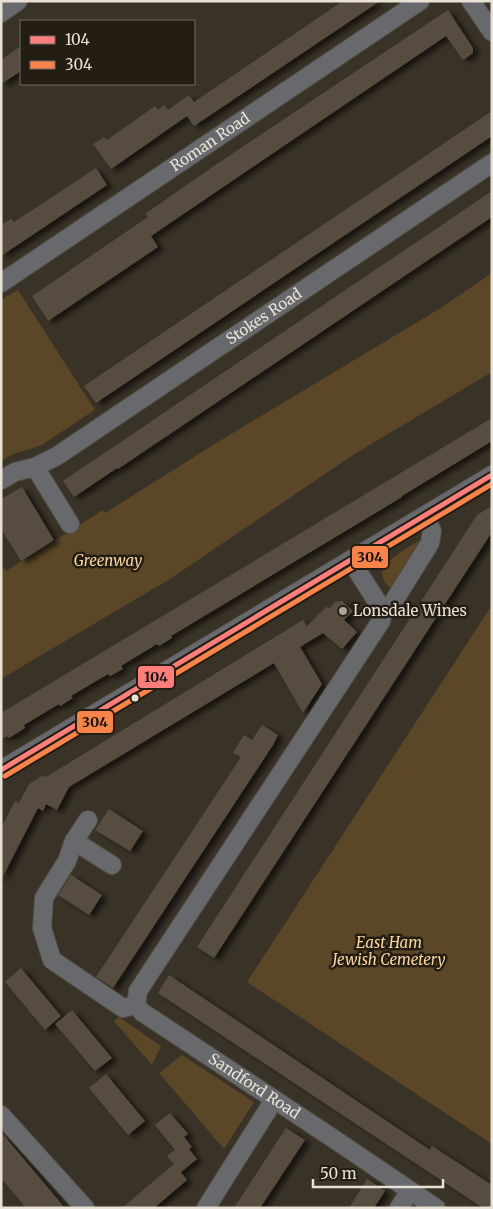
<svg xmlns="http://www.w3.org/2000/svg" width="493" height="1209" font-family="Merriweather,serif">
	<style>
		.green { fill: #5b4627 }
		.building { fill: #564d40; filter: url(#shadow) }
		.lines { fill: none; stroke-linecap: round; stroke-linejoin: round }
		.minor-casing { stroke: #534d44; stroke-width: 20 }
		.minor { stroke: #68696d; stroke-width: 18 }
		.bus-1-casing { stroke: #231d14; stroke-width: 9 }
		.bus-2-casing { stroke: #231d14; stroke-width: 9 }
		.bus-1 { stroke: #fd7e7b; stroke-width: 5 }
		.bus-2 { stroke: #f8844c; stroke-width: 5 }
		.poi-dot { fill: #aba497; stroke: #231d14; stroke-width: 2 }
		.bus-dot { fill: #e9e1d4; stroke: #231d14; stroke-width: 2 }
		.labels { text-anchor: middle; stroke-width: 5; stroke-linejoin: round; paint-order: stroke }
		.street-label { font-size: 15px; fill: #e9e1d4; stroke: #231d14 }
		.park-label { font-size: 15px; font-style: italic; fill: #fbd59f; stroke: #231d14 }
		.poi-label { font-size: 15px; fill: #e9e1d4; stroke: #231d14; text-anchor: start }
		.line-badge { stroke: #231d14; stroke-width: 2 }
		.pale-badge-label { font-size: 14px; text-anchor: middle; font-weight: bold; fill: #111 }
	</style>
	<defs>
		<filter id="shadow"><feDropShadow dx="5.5" dy="3" stdDeviation="2.5" flood-color="#0009"/></filter>
	</defs>
	<rect width="100%" height="100%" fill="#393227"/>
	<path class="green" d="M492 273V372L356 453 170 579 1 679V570L4 568 6 571 103 510 105 513 213 445 439 309Z
		M18 290 95 410 40 446 13 454 1 461V300Z
		M426 537 394 590C360 570 409 547 426 537Z
		M492 605V1144L247 982Z
		M119 1017 161 1046 152 1065 114 1021Z
		M182 1055 254 1102 224 1149 159 1073Z"/>
	<path class="building" d="M343 1H380L194 126 187 116 111 169 93 144 104 137 107 140 155 106 158 110 164 105 168 110 189 95 194 102Z
		M448 10 473 48V53L463 60 446 36 151 236 158 247 48 321 32 296 148 217 145 214 211 168Z
		M21 46V71L1 84V60Z
		M492 111V136L96 403 84 386Z
		M96 168 107 185 1 256V225L11 219 14 222Z
		M492 191V217L118 469 117 468 74 497 63 481Z
		M492 418V441L402 496V497L171 636 172 638 159 646 157 644 121 666 123 669 110 676 108 674 71 696 73 698 60 706 59 704 24 725 25 728 9 738 7 736 1 739V713Z
		M22 487 54 540 21 561 1 529V499Z
		M492 506V532L214 958 197 947 477 515Z
		M342 601 353 611 344 620 357 632 342 649 323 633 300 647 322 684 303 713 274 663 69 787 57 810 46 804 43 811 38 808 1 880V828L15 801 19 803 29 784 43 775 46 777 303 620 307 626 326 607 330 608 335 602Z
		M262 725 278 735 273 745 113 988 96 977 241 757 233 753 244 735 252 740Z
		M109 809 143 831 130 851 95 830Z
		M71 875 102 895 89 915 58 895Z
		M21 968 61 1016 45 1030 5 982Z
		M169 975 430 1150 432 1146 492 1185V1208H483L158 993Z
		M72 1010 112 1058 95 1071 55 1024Z
		M106 1074 145 1121 128 1135 89 1088Z
		M170 1113 188 1134 184 1137 192 1147 189 1149 197 1159 181 1172 180 1171 187 1180 154 1208H122L174 1164 167 1156 175 1150 155 1125Z
		M286 1128 305 1140 260 1208H234Z
		M1 1132 65 1208H26L1 1178Z
		M367 1179 385 1191 374 1208H349Z"/>
	<g class="lines">
		<g class="minor-casing">
			<g id="minor">
				<path d="M471 1 492 32"/>
				<path d="M1 13 18 1"/>
				<path id="s1" d="M1 283 420 1"/>
				<path d="M35 467 70 524"/>
				<path id="s2" d="M1 480 15 472 35 467 57 456 492 163"/>
				<path id="s3" d="M351 561 380 606 383 612 381 621 138 991 136 1005 142 1012 331 1137 436 1208"/>
				<path d="M383 612 392 604 430 543 432 531 425 516"/>
				<path d="M1 770 492 475"/>
				<path d="M88 820 74 841 67 861 44 898 42 928 52 960 123 1008 136 1005"/>
				<path d="M74 841 112 865"/>
				<path d="M1 1115 85 1208"/>
				<path d="M206 1208 274 1100"/>
				<path d="M399 1208 410 1191"/>
			</g>
		</g>
		<use href="#minor" class="minor"/>
		<g class="bus-1-casing">
			<path id="bus-1" d="M1 770 492 475"/>
		</g>
		<g class="bus-2-casing">
			<path id="bus-2" d="M5 776 492 484"/>
		</g>
		<use href="#bus-1" class="bus-1"/>
		<use href="#bus-2" class="bus-2"/>
	</g>
	<circle class="poi-dot" cx="343" cy="611" r="5"/>
	<circle class="bus-dot" cx="135" cy="698" r="4.5"/>
	<g class="labels">
		<g class="street-label">
			<text dy="5" stroke="none"><textPath href="#s1" startOffset="252">Roman Road</textPath></text>
			<text dy="5" stroke="none"><textPath href="#s2" startOffset="311">Stokes Road</textPath></text>
			<text dy="5" stroke="none"><textPath href="#s3" startOffset="670">Sandford Road</textPath></text>
		</g>
		<g class="park-label">
			<text x="108" y="566">Greenway</text>
			<text x="389" y="948">East Ham<tspan x="389" dy="17">Jewish Cemetery</tspan></text>
		</g>
		<g class="poi-label">
			<text x="353" y="616">Lonsdale Wines</text>
		</g>
	</g>
	<g class="line-badge">
		<rect x="351" y="545" width="38" height="24" rx="5" fill="#f8844c"/>
		<rect x="137" y="665" width="38" height="24" rx="5" fill="#fd7e7b"/>
		<rect x="76" y="710" width="38" height="24" rx="5" fill="#f8844c"/>
	</g>
	<g class="pale-badge-label">
		<text x="370" y="562">304</text>
		<text x="156" y="682">104</text>
		<text x="95" y="727">304</text>
	</g>
	<rect width="493" height="1209" fill="none" stroke="#e9e1d4" stroke-width="5"/>
	<rect x="20" y="20" width="175" height="65" fill="#231d14" stroke="#726b61"/>
	<rect x="30" y="36" width="25" height="8" fill="#fd7e7b" stroke="#726b61"/>
	<text x="65" y="45" font-size="15" fill="#e9e1d4">104</text>
	<rect x="30" y="61" width="25" height="8" fill="#f8844c" stroke="#726b61"/>
	<text x="65" y="70" font-size="15" fill="#e9e1d4">304</text>
	<path d="M313 1179v8h130v-8" fill="none" stroke="#e9e1d4" stroke-width="2.5"/>
	<text x="320" y="1179" font-size="15" fill="#e9e1d4" stroke="#231d14" stroke-width="4" paint-order="stroke">50 m</text>
</svg>
